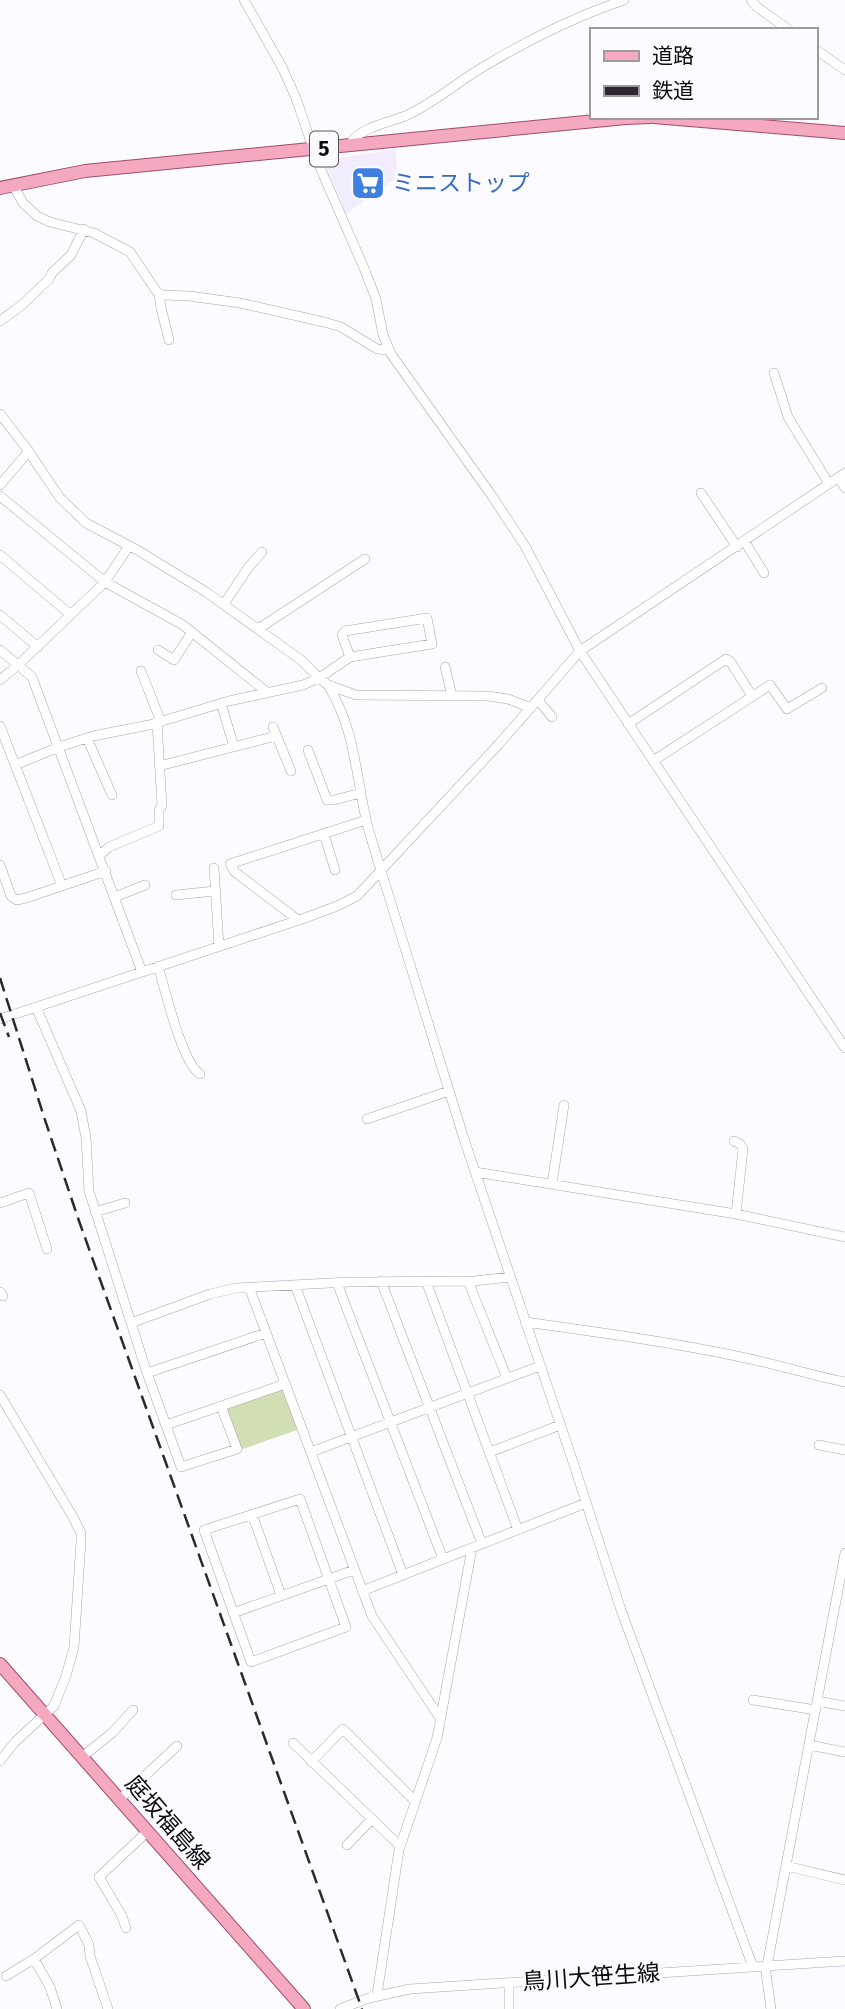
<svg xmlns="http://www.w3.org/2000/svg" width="845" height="2009" font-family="'Fira Sans','Noto Sans JP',sans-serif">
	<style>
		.built { fill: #f2edfd }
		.green { fill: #d2deb3 }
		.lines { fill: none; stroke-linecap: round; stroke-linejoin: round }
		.minor-casing { stroke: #aaa4b7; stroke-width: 10 }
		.major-casing { stroke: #9f4d68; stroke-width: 14 }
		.minor { stroke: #fff; stroke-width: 9 }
		.major { stroke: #f4a9c0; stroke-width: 12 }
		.rail { stroke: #2b292f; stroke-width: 2.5; stroke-dasharray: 14 7; stroke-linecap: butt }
		.labels { text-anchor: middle; stroke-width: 6; stroke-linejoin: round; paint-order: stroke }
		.shield { fill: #fcfbff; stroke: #555459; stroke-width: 2 }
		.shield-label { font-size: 21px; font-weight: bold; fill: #0e0c12 }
		.shop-label { font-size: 23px; fill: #366cbe; stroke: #fcfbff; text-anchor: start }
		.street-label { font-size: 23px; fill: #0e0c12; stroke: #fcfbff }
	</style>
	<rect width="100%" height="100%" fill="#fcfbff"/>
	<path class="built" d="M395 149 398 177 346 214 326 166 333 159Z"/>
	<path class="green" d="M283 1387 300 1429 240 1450 224 1408Z"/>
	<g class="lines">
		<g class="minor-casing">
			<path id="minor" d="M244 0 282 67 296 98 318 163 364 268 376 299 383 335 391 354 492 496 525 546 580 651 845 1048
				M751 0 757 7 789 30
				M815 49 845 70
				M350 146C354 129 390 122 405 116 433 104 456 83 483 67 528 40 574 17 624 0
				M13 185 23 203 37 216 50 222 94 233 130 252 157 292 163 295 189 296 240 303 324 322 341 327 377 349 388 350
				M159 294 161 308 169 340
				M0 321 22 305 50 278 52 273 71 255 84 229
				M774 373 788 417 829 484
				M0 414 27 449 60 498 86 523 139 551 206 592 301 660 319 678 328 685 356 695 488 696 508 699 531 708
				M839 477 845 488
				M0 485 29 451
				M701 493 737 547
				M0 496 105 582 183 625 268 693
				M745 542 764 573
				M0 555 71 615
				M224 604 248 568 262 552
				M0 615 38 647
				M258 629 365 559
				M0 650 32 677 142 972
				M158 650 174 660 192 632
				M445 667 452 696
				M141 671 161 722
				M0 680 18 665 105 582 129 546
				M328 685C355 730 355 770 366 819 369 833 374 847 378 861L464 1139 574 1465 621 1610 753 1967
				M538 700 552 717
				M221 703 234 747
				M628 724 726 659 730 661 752 696
				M0 726 62 886
				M273 727 291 771
				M87 738 112 795
				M308 750 327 800H334L361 793
				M653 761 770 685 787 709 822 688
				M15 765 59 747 93 736 149 725 229 701 303 685 319 678 350 657 432 644 427 618 345 631 342 635 350 657
				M159 766 276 736
				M324 834 335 870
				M100 855 109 847 159 826V810L162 805 157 723
				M0 865 11 896 17 900 26 898 106 871
				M214 868 219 946
				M176 895 215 891
				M115 897 145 885
				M298 920 235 872 230 864 366 820
				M158 966C165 989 182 1063 200 1074
				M36 1007 81 1111 86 1138 89 1191 146 1370 181 1467 237 1449 221 1406
				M0 1019 305 918 337 906 357 896 498 745 580 651 845 473
				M367 1119 449 1091
				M734 1141 740 1144 743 1149 736 1214
				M475 1172 736 1214 845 1237
				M552 1184 564 1105
				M0 1203 29 1193 47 1249
				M95 1212 125 1203
				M381 1281 482 1544
				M426 1281 518 1530
				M468 1281 507 1378
				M337 1283 443 1559
				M295 1285 403 1575
				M249 1287 372 1616 440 1718
				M0 1292 3 1296
				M525 1322C597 1332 670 1342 741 1357 776 1364 810 1375 845 1382
				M131 1323 210 1294 236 1288 349 1282 474 1281 510 1277
				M147 1373 266 1333
				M0 1395 73 1517 81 1533V1541L74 1647 66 1676 54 1706 15 1742 0 1761
				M166 1425 285 1384
				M819 1445 845 1450
				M311 1452 540 1366
				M490 1452 560 1425
				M300 1499 346 1627 251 1662 204 1530Z
				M252 1514 281 1595
				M362 1591 586 1503
				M233 1613 354 1570
				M753 1700 816 1710
				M817 1701 845 1706
				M293 1743 400 1846
				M809 1745 845 1752
				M82 1757 112 1733 133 1710
				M311 1762 343 1729 414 1800
				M120 1799 177 1746
				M347 1845 372 1819
				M786 1866 845 1880
				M126 1928 122 1916 99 1877 148 1831
				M765 1966 771 2009
				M767 1966 845 1553
				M6 1976 34 1959
				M377 1995 399 1850 437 1738 472 1548
				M57 2009 50 1987 34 1959 79 1925 89 1945 90 1956 108 2009
				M340 2009 369 1998 410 1989 845 1961
				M509 2009V1984"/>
		</g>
		<g class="major-casing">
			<path id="major" d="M654 117 845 133
				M0 188 85 171 626 118 650 117
				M0 1664 304 2009"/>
		</g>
		<use href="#minor" class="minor"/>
		<use href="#major" class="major"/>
		<path class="rail" d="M0 978 44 1117 79 1221 362 2009
			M0 1013 9 1037"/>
	</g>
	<defs>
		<g id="supermarket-square" transform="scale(1.75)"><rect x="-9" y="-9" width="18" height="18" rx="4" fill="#3f7fe0" stroke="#fcfbff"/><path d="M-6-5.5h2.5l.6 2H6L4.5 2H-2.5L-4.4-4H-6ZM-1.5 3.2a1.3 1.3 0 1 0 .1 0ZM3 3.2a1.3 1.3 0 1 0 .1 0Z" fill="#fff"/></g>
	</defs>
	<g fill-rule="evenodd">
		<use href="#supermarket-square" x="368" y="183"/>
	</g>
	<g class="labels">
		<rect class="shield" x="310" y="131.5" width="28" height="35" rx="5"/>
		<g class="shield-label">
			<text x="324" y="156">5</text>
		</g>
		<g class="shop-label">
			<text x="392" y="191">ミニストップ</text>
		</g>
		<g class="street-label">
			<text transform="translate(168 1822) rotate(49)" y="8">庭坂福島線</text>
			<text transform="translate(591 1977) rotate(-4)" y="8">鳥川大笹生線</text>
		</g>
	</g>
	<rect x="590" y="28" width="228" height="91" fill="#fcfbff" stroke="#9d9ba0" stroke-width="2"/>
	<rect x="604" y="51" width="35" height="10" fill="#f4a9c0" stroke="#9d9ba0" stroke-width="2"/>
	<text x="652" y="63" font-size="21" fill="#0e0c12">道路</text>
	<rect x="604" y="86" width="35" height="10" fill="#2b292f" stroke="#9d9ba0" stroke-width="2"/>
	<text x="652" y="98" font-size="21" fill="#0e0c12">鉄道</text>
</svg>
